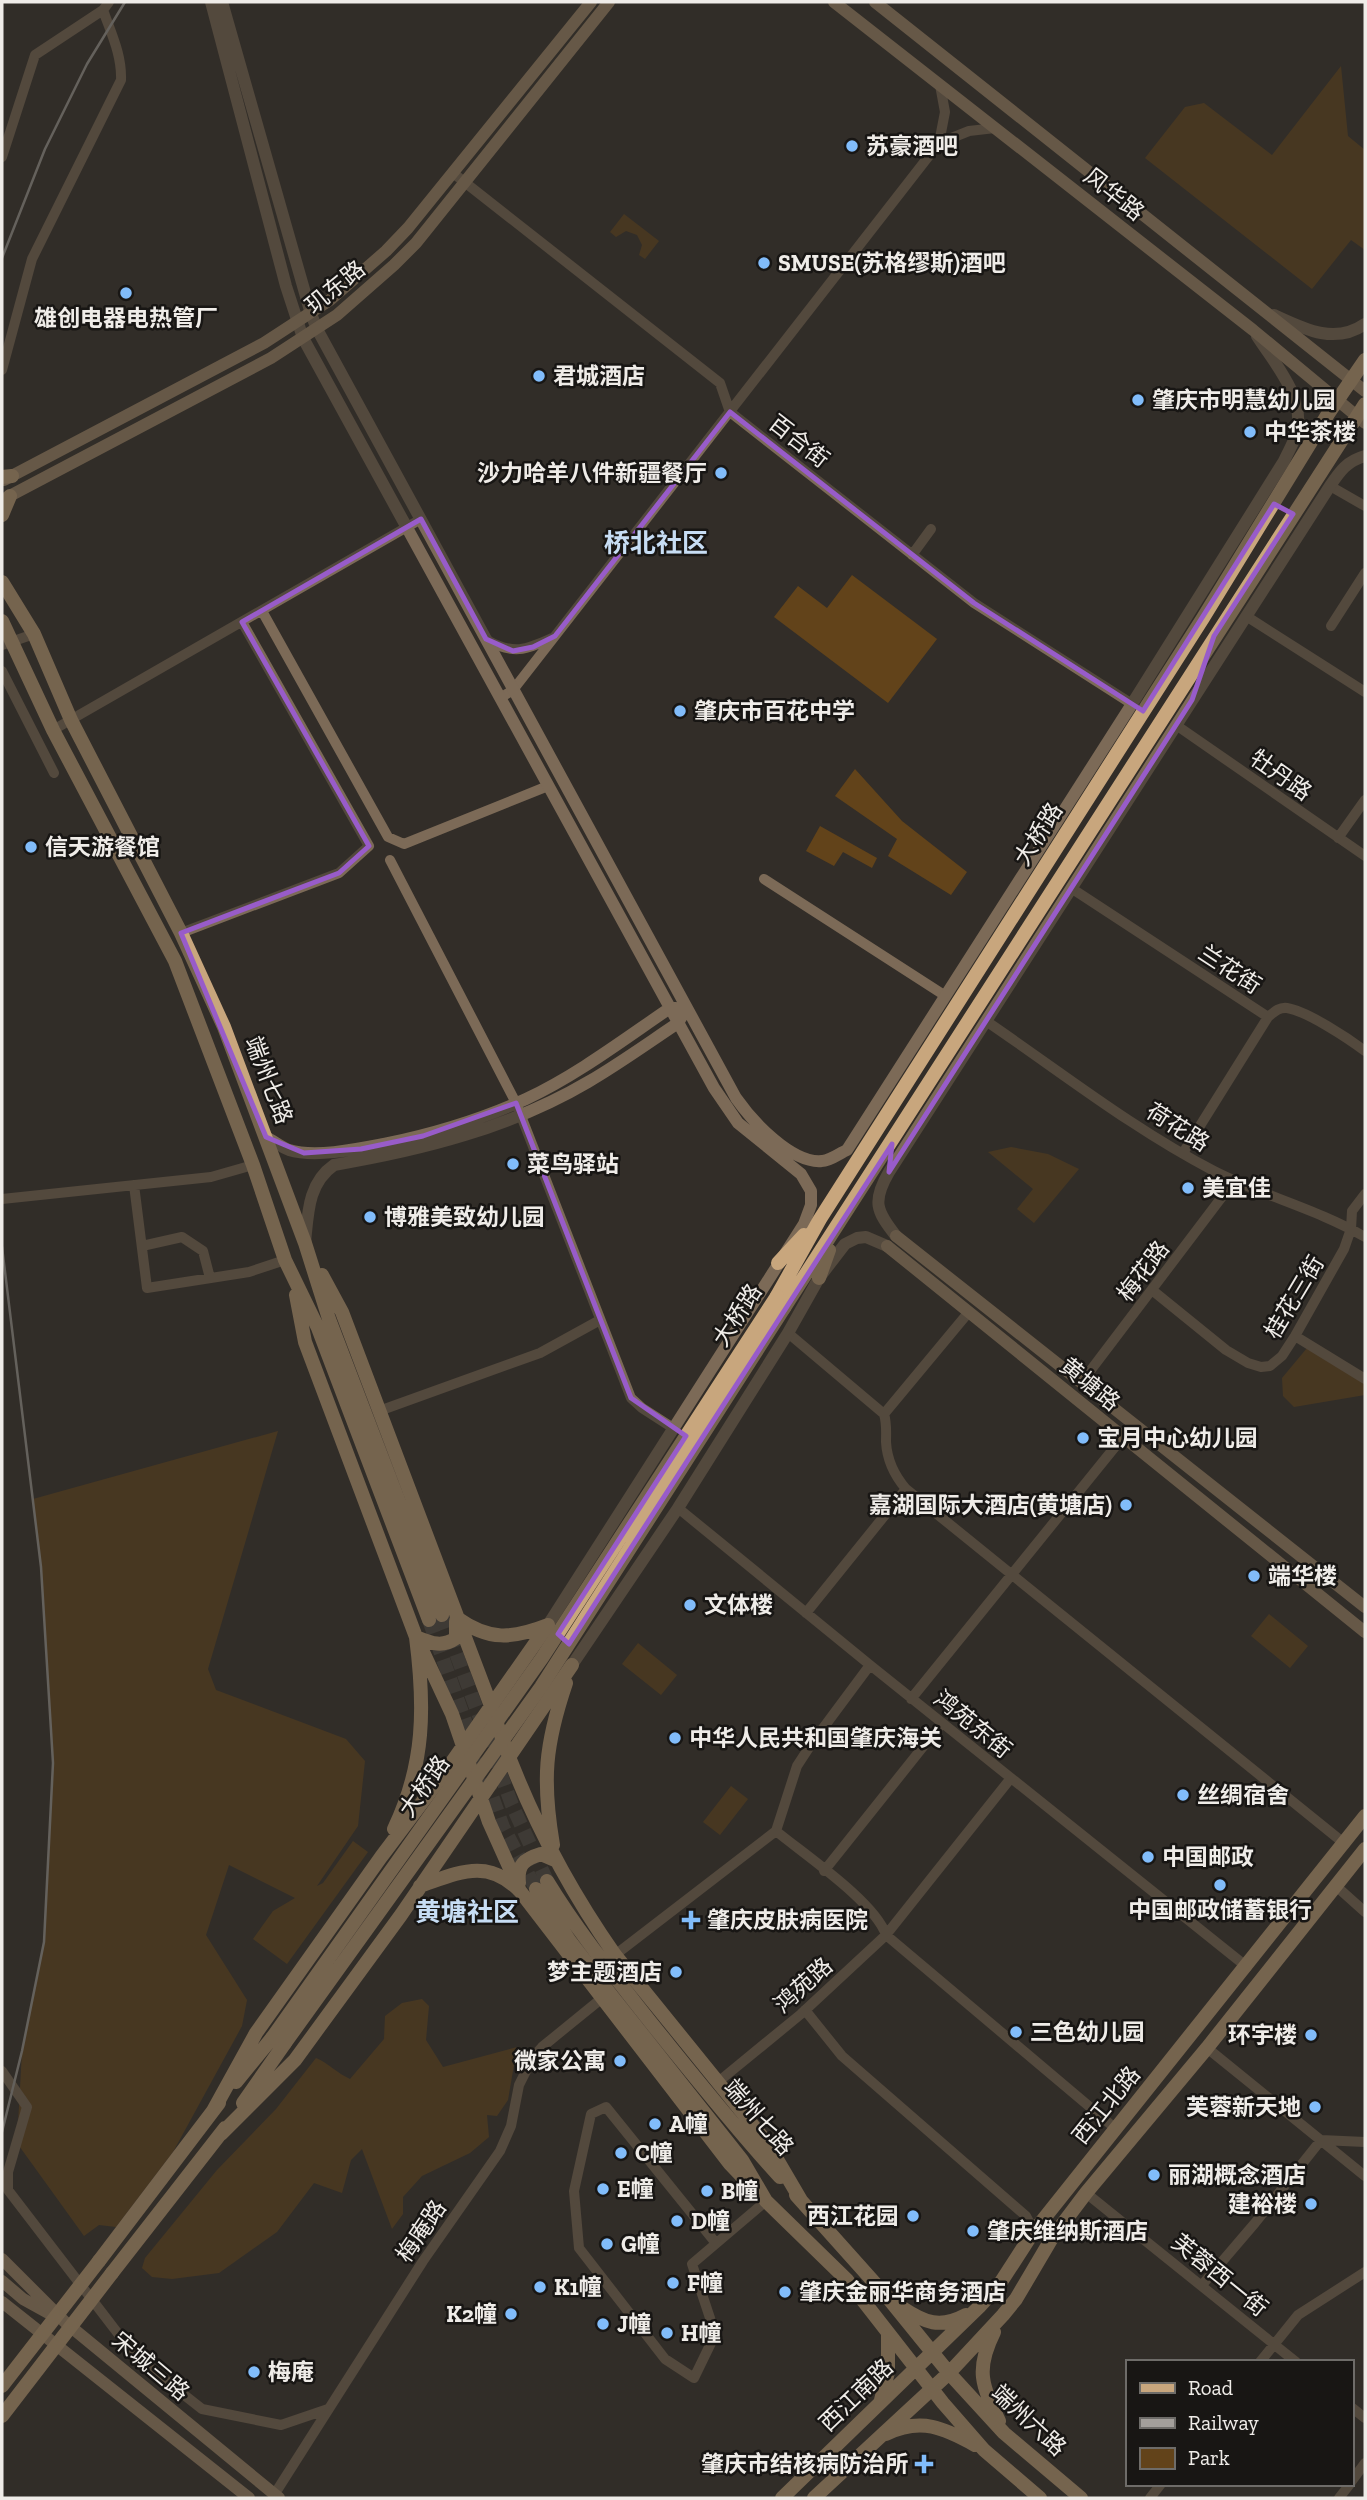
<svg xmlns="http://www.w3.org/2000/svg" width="1367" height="2500" font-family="'Zilla Slab','Noto Sans SC',serif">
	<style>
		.green { fill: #62431a }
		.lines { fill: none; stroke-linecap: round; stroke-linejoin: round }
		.primary-tunnel { stroke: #4e4a45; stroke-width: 14; stroke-dasharray: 14 7; stroke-linecap: butt }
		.minor { stroke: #7c6a57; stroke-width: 10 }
		.tertiary { stroke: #7c6a57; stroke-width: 12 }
		.secondary { stroke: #a78c6d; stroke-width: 12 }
		.primary { stroke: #c8a67d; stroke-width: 14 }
		.rail { stroke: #a39f9b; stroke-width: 2.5 }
		.primary-bridge { stroke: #c8a67d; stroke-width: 14 }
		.marked { fill: none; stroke: #985cc9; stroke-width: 5; stroke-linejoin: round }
		.poi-dot { fill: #81bcfa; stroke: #181614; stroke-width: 2.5 }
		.labels { text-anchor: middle; stroke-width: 5; stroke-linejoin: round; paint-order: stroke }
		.poi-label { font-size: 23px; font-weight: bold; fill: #efece8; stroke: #181614; text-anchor: start }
		.street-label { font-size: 23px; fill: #efece8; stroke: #181614 }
		.quarter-label { font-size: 26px; font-weight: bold; fill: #c7ddf4; stroke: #181614 }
	</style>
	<rect width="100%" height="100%" fill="#322d28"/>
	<path class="green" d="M1341 66 1348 136 1365 150V250L1351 240 1312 289 1145 158 1185 107 1204 103 1272 155Z
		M624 214 659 241 645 259 639 255 642 245 637 235 626 231 616 237 610 232Z
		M852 575 937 639 888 703 774 617 798 586 827 608Z
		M855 769 902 821 967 872 951 895 888 856 897 839 835 796Z
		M820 826 877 858 872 868 843 852 834 866 806 851Z
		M1011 1147 1048 1154 1079 1169 1034 1223 1017 1209 1033 1189 988 1152Z
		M1307 1348 1365 1383V1395L1294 1407 1283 1396 1282 1378Z
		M278 1431 208 1669 216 1690 346 1739 365 1761 358 1826 317 1886 323 1883 353 1841 368 1852 287 1964 253 1939 273 1911 295 1898 229 1865 206 1935 247 2000 242 2026 173 2152 116 2227 99 2225 84 2236 17 2143 22 2051 44 1942 53 1763 41 1567 33 1499Z
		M1269 1614 1308 1646 1290 1668 1251 1636Z
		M638 1643 677 1675 661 1695 622 1664Z
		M731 1786 748 1799 720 1835 703 1822Z
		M422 1999 429 2006 426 2040 443 2067 517 2047 508 2100 497 2116 487 2115 489 2137 470 2153 422 2176 403 2197V2214L392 2229 362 2149 351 2160 342 2193 314 2183 277 2232 219 2273 172 2279 152 2277 142 2268 145 2258 217 2170 276 2109 316 2058C328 2063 337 2073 350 2079L384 2039 385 2016 402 2003Z"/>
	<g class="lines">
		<path class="primary-tunnel" d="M442 1615 512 1805 547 1881
			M429 1620 503 1827 536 1889"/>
		<path class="minor" d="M939 143 969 131 995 128
			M2 157 35 55 103 10 109 2
			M453 173 720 383 730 412 974 603 1132 704
			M2 370 32 259 121 80C122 55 111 33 103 10
			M1330 486 1365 506
			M912 555 931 529
			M262 611 388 837 404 844 548 786
			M1246 616 1365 692
			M1331 626 1365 573
			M487 640C513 655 526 650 552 638
			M2 645 34 634
			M2 671 54 773
			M500 698 513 690 939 143 945 112 940 85
			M1176 725 1365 856
			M53 730 421 519
			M1338 838 1365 800
			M390 860 516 1103 631 1398 642 1408 673 1428
			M764 879 944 995
			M1071 888 1268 1017
			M181 933 339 873 369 846 242 622
			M986 1021C1061 1072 1133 1129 1214 1171 1263 1196 1317 1209 1365 1237
			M1183 1153 1268 1017C1274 1012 1279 1007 1287 1008 1307 1011 1349 1039 1365 1051
			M134 1185 147 1288 249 1272 285 1260
			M2 1199 211 1177 253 1165
			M142 1246 182 1237 203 1251 210 1278
			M1152 1290 1226 1350 1248 1363 1261 1367 1270 1366 1282 1356 1295 1336 1344 1249 1351 1229 1352 1211 1365 1194
			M788 1333 884 1414C887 1424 886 1432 886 1442 887 1460 894 1475 906 1489L1345 1844
			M1295 1336 1365 1379
			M1081 1383 1234 1181
			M379 1411 540 1353 600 1320
			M884 1414 968 1313
			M678 1508 870 1665 1247 1967
			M806 1613 906 1489
			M911 1699 1123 1437
			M776 1831C805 1855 875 1902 886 1935L1116 2129
			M824 1871 942 1723
			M1336 1886 1365 1912
			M615 1955 776 1831 797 1766 812 1743 870 1665
			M805 2010 842 2056 1026 2216 1034 2231
			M1207 2048 1365 2176
			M2 2071 27 2107 8 2172V2190L136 2357 202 2409 281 2425 328 2409
			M718 2082 801 2014 886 1935 1011 1778
			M1086 2193 1296 2362
			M715 2242 606 2107 591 2114 574 2191 579 2248 665 2359 694 2378 711 2343 713 2327 692 2264 766 2201
			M1202 2285 1255 2223 1321 2140 1365 2142
			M1260 2362 1298 2315 1365 2272
			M1351 2407 1365 2418
			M1351 2482 1365 2463
			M274 2495 423 2261 500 2151 511 2126 519 2085 533 2057 542 2047 601 1999
			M1150 2498 1161 2484
			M1339 2498 1350 2484"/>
		<path class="tertiary" d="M211 2 286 286 303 338 714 1088 738 1123 801 1174 811 1191V1205L804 1224 548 1625
			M222 2 311 314 317 329 736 1098C752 1121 792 1164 822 1161 830 1161 840 1153 847 1150L1132 704 1284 461C1288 452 1293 444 1296 435 1307 399 1275 364 1257 336
			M1274 315C1304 329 1335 345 1365 324
			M266 1137C274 1141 281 1147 289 1150 315 1158 358 1149 384 1144 433 1134 480 1120 526 1099 577 1075 623 1040 670 1008H676
			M896 1236C876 1211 872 1201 889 1172L1330 486C1340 471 1347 461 1365 456
			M305 1243C308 1213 308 1183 334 1165 422 1150 510 1128 588 1082 619 1064 648 1043 678 1023L682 1016
			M572 1665 678 1508 788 1333 819 1278 845 1244 857 1238 866 1237 887 1246"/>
		<path class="secondary" d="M834 2 1253 330 1365 423
			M875 2 1365 391
			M4 480 264 343 330 300 386 251 408 228 591 2
			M2 500 271 358 337 315 394 265 416 243 609 2
			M896 1236 1365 1607
			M887 1246 1365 1632
			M2 2259 65 2322 279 2498
			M2 2281 23 2299 52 2315
			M2 2302 249 2498"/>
		<path class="primary" d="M2 477 12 476
			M2 515 10 496
			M2 582 34 634 71 720 181 933 224 1027 305 1243 329 1319 442 1615
			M2 621 53 730 175 961 253 1165 285 1260 318 1328 429 1620
			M778 1263 804 1235
			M322 1275 342 1312 491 1706C520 1796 561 1878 615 1955L768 2144 802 2202
			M819 1278 829 1250
			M296 1295 305 1342 416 1637 452 1714 489 1822 520 1891
			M777 1296 820 1219 1203 618 1328 414 1365 360
			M784 1308 1365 404
			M457 1618C489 1641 512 1639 548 1625
			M394 1829C425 1764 425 1707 416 1637 431 1643 442 1648 456 1638V1621
			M553 1845C542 1780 545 1745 566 1683
			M547 1881C578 1932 615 1977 652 2024 694 2076 735 2128 780 2177
			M519 1883C517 1865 524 1859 541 1854L555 1860
			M420 1886C458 1873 487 1857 520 1891L730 2164 751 2186
			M536 1889 569 1940 611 1995 742 2160 766 2201 847 2280 943 2403 984 2450 1040 2498
			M236 2082 272 2038
			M243 2103 285 2043
			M213 2111 256 2033 381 1857 445 1772 548 1625
			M221 2134 295 2060 401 1915 572 1665
			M796 2195 889 2299 949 2373 1004 2433 1081 2498
			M99 2261 219 2103
			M112 2273 225 2128
			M901 2307C925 2323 940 2329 966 2315
			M994 2332C975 2370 982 2385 999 2421
			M881 2400 888 2372V2335
			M886 2434C921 2417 944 2428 975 2445
			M782 2498 979 2307 999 2285 1034 2231 1365 1816
			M814 2498 949 2373 1003 2315 1016 2299 1052 2238 1086 2193 1207 2048 1365 1849"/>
		<path class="rail" d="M2 258 45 149 87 64 125 2
			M2 1247 41 1567 53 1763 44 1942 22 2051 2 2132"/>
		<path class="primary-bridge" d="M272 2038 542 1658 777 1296
			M285 2043 541 1687 784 1308
			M2 2386 99 2261
			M2 2416 112 2273"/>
	</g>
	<path d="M0 0H1367V2500H0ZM730 412 974 603 1143 711 1274 504 1293 514 1214 636 1192 700 1176 725 889 1172 892 1144 569 1644 558 1634 686 1436 631 1398 516 1103 423 1136 361 1149 304 1153 266 1137 181 933 339 873 369 846 242 622 421 519 486 639 513 651 533 647 555 636Z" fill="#322d28" fill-opacity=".55" fill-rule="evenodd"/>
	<path class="marked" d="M730 412 974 603 1143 711 1274 504 1293 514 1214 636 1192 700 1176 725 889 1172 892 1144 569 1644 558 1634 686 1436 631 1398 516 1103 423 1136 361 1149 304 1153 266 1137 181 933 339 873 369 846 242 622 421 519 486 639 513 651 533 647 555 636Z"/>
	<g class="poi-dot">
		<circle cx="852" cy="146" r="7"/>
		<circle cx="764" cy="263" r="7"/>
		<circle cx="126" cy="293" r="7"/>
		<circle cx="539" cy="376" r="7"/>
		<circle cx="1138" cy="400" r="7"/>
		<circle cx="1250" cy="432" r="7"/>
		<circle cx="721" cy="473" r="7"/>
		<circle cx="680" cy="711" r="7"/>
		<circle cx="31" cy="847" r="7"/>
		<circle cx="513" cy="1164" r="7"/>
		<circle cx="1188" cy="1188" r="7"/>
		<circle cx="370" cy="1217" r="7"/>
		<circle cx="1083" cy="1438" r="7"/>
		<circle cx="1126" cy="1505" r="7"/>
		<circle cx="1254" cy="1576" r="7"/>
		<circle cx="690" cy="1605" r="7"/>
		<circle cx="675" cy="1738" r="7"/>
		<circle cx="1183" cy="1795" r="7"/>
		<circle cx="1148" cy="1857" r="7"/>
		<circle cx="1220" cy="1885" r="7"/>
		<path d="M687.5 1909.5h7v7h7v7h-7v7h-7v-7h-7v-7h7z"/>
		<circle cx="676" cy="1972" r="7"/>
		<circle cx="1016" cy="2032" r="7"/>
		<circle cx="1311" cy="2035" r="7"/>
		<circle cx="620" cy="2061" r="7"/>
		<circle cx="1315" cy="2107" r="7"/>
		<circle cx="655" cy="2124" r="7"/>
		<circle cx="621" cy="2153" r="7"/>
		<circle cx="1154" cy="2175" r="7"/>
		<circle cx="603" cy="2189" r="7"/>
		<circle cx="707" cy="2191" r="7"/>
		<circle cx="1311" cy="2204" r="7"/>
		<circle cx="913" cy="2216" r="7"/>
		<circle cx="677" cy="2221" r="7"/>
		<circle cx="973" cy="2231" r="7"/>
		<circle cx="607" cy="2244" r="7"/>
		<circle cx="673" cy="2283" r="7"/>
		<circle cx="540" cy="2287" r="7"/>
		<circle cx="785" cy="2292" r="7"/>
		<circle cx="511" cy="2314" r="7"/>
		<circle cx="603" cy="2324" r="7"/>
		<circle cx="667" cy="2333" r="7"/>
		<circle cx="254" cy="2372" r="7"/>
		<path d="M920.5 2453.5h7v7h7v7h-7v7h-7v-7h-7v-7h7z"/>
	</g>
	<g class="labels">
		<g class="poi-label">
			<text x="866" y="154">苏豪酒吧</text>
			<text x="778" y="271">SMUSE(苏格缪斯)酒吧</text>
			<text x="126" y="326" text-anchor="middle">雄创电器电热管厂</text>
			<text x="553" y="384">君城酒店</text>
			<text x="1152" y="408">肇庆市明慧幼儿园</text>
			<text x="1264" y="440">中华茶楼</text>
			<text x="707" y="481" text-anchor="end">沙力哈羊八件新疆餐厅</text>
			<text x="694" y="719">肇庆市百花中学</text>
			<text x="45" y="855">信天游餐馆</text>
			<text x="527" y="1172">菜鸟驿站</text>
			<text x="1202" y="1196">美宜佳</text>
			<text x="384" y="1225">博雅美致幼儿园</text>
			<text x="1097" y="1446">宝月中心幼儿园</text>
			<text x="1112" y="1513" text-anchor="end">嘉湖国际大酒店(黄塘店)</text>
			<text x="1268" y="1584">端华楼</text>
			<text x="704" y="1613">文体楼</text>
			<text x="689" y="1746">中华人民共和国肇庆海关</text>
			<text x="1197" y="1803">丝绸宿舍</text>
			<text x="1162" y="1865">中国邮政</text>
			<text x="1220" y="1918" text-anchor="middle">中国邮政储蓄银行</text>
			<text x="707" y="1928">肇庆皮肤病医院</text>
			<text x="662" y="1980" text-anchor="end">梦主题酒店</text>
			<text x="1030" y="2040">三色幼儿园</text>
			<text x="1297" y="2043" text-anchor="end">环宇楼</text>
			<text x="606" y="2069" text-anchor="end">微家公寓</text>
			<text x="1301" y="2115" text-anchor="end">芙蓉新天地</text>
			<text x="669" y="2132">A幢</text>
			<text x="635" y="2161">C幢</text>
			<text x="1168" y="2183">丽湖概念酒店</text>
			<text x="617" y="2197">E幢</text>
			<text x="721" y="2199">B幢</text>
			<text x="1297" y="2212" text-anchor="end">建裕楼</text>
			<text x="899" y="2224" text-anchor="end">西江花园</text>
			<text x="691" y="2229">D幢</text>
			<text x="987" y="2239">肇庆维纳斯酒店</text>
			<text x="621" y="2252">G幢</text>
			<text x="687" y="2291">F幢</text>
			<text x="554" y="2295">K1幢</text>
			<text x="799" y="2300">肇庆金丽华商务酒店</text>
			<text x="497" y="2322" text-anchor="end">K2幢</text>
			<text x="617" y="2332">J幢</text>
			<text x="681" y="2341">H幢</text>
			<text x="268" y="2380">梅庵</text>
			<text x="908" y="2472" text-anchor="end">肇庆市结核病防治所</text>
		</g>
		<g class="street-label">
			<text transform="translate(1114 194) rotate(38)" y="8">风华路</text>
			<text transform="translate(335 287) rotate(-39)" y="8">玑东路</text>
			<text transform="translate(799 441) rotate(38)" y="8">百合街</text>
			<text transform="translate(1281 775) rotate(35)" y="8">牡丹路</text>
			<text transform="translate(1038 834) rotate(-58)" y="8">大桥路</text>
			<text transform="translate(1230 969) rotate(33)" y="8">兰花街</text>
			<text transform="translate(269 1080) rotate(69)" y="8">端州七路</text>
			<text transform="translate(1178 1127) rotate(32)" y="8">荷花路</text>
			<text transform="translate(1143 1271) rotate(-53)" y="8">梅花路</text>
			<text transform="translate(1294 1297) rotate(-59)" y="8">桂花三街</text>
			<text transform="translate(737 1315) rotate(-57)" y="8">大桥路</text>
			<text transform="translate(1090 1384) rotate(39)" y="8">黄塘路</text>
			<text transform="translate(973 1724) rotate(39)" y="8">鸿苑东街</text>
			<text transform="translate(424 1786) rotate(-55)" y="8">大桥路</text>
			<text transform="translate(803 1985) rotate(-42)" y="8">鸿苑路</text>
			<text transform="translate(1106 2105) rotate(-51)" y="8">西江北路</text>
			<text transform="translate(759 2117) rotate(49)" y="8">端州七路</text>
			<text transform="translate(421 2231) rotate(-56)" y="8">梅庵路</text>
			<text transform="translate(1220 2275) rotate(39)" y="8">芙蓉西一街</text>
			<text transform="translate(151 2366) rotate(40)" y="8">宋城三路</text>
			<text transform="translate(856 2395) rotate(-44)" y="8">西江南路</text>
			<text transform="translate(1029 2420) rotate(43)" y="8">端州六路</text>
		</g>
		<g class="quarter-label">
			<text x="656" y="552">桥北社区</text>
			<text x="467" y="1921">黄塘社区</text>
		</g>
	</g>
	<rect width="1367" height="2500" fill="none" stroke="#efece8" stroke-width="7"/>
	<rect x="1126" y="2360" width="228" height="126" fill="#181614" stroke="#6e6c69" stroke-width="2"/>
	<rect x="1140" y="2383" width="35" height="10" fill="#c8a67d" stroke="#6e6c69" stroke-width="2"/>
	<text x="1188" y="2395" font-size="21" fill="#efece8">Road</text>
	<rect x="1140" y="2418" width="35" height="10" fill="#a39f9b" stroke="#6e6c69" stroke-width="2"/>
	<text x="1188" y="2430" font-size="21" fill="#efece8">Railway</text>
	<rect x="1140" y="2448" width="35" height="21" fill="#62431a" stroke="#6e6c69" stroke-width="2"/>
	<text x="1188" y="2465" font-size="21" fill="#efece8">Park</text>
</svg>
